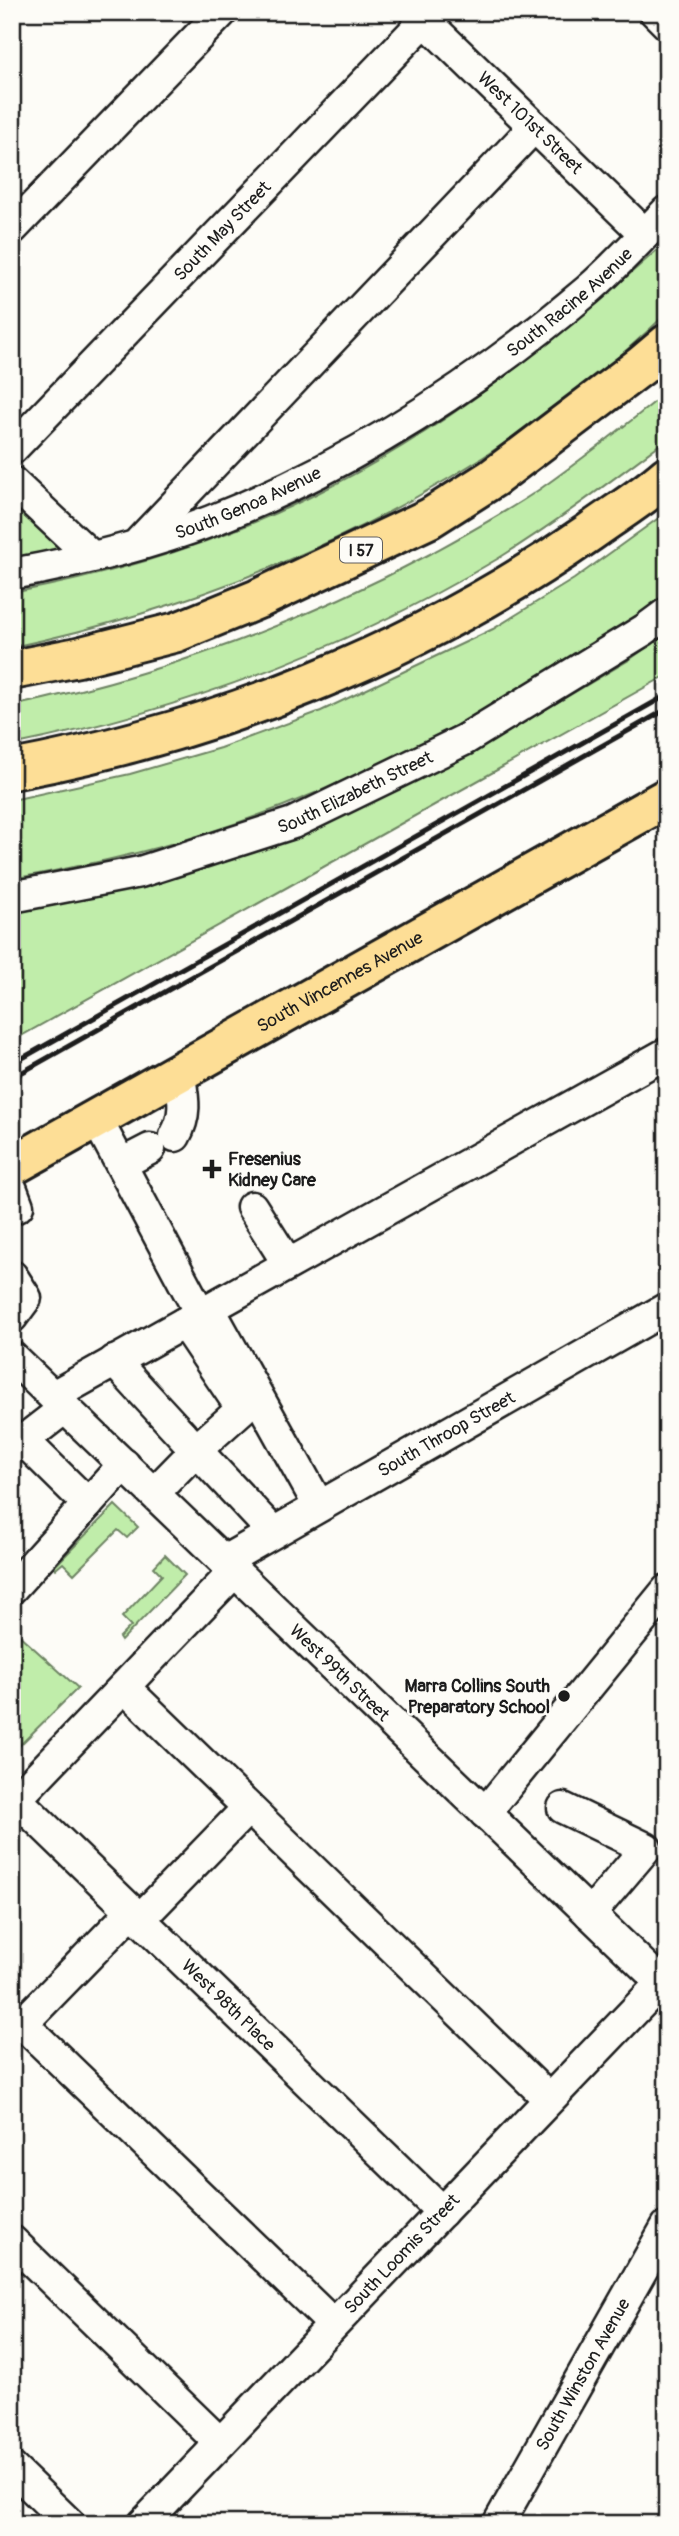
<svg xmlns="http://www.w3.org/2000/svg" width="679" height="2536" font-family="Pangolin,sans-serif">
	<style>
		.grass { fill: #c0edaa; stroke: #6e8463; stroke-width: 2 }
		.lines { fill: none; stroke-linecap: round; stroke-linejoin: round }
		.minor-casing { stroke: #1c1c1c; stroke-width: 35 }
		.major-casing { stroke: #1c1c1c; stroke-width: 44 }
		.highway-casing { stroke: #1c1c1c; stroke-width: 44 }
		.minor { stroke: #fdfcf7; stroke-width: 30 }
		.major { stroke: #fdde96; stroke-width: 38 }
		.highway { stroke: #fdde96; stroke-width: 38 }
		.rail { stroke: #1c1c1c; stroke-width: 5 }
		.poi-dot { fill: #1c1c1c; stroke: #fdfcf7; stroke-width: 2.5 }
		.labels { text-anchor: middle; stroke-width: 5; stroke-linejoin: round; paint-order: stroke }
		.shield { fill: #fdfcf7; stroke: #605f5e; stroke-width: 2 }
		.shield-label { font-size: 16px; font-weight: bold; fill: #1c1c1c }
		.street-label { font-size: 18px; fill: #1c1c1c; stroke: #fdfcf7 }
		.poi-label { font-size: 18px; font-weight: bold; fill: #1c1c1c; stroke: #fdfcf7; text-anchor: start }
	</style>
	<rect width="100%" height="100%" fill="#fdfcf7"/>
	<filter id="ink" filterUnits="userSpaceOnUse"><feTurbulence type="fractalNoise" baseFrequency=".0143" numOctaves="2"/><feDisplacementMap in="SourceGraphic" scale="14" xChannelSelector="R" yChannelSelector="G"/><feConvolveMatrix kernelMatrix="1 2 1 2 8 2 1 2 1" color-interpolation-filters="sRGB"/></filter>
	<g filter="url(#ink)">
		<path class="grass" d="M667 241V313C488 485 253 596 12 647V593C114 574 217 543 310 497 442 433 558 339 667 241Z
			M667 392V439C612 480 557 522 499 558 348 648 184 710 12 745V706C159 675 298 625 430 554 468 533 505 513 540 489 584 458 626 425 667 392Z
			M12 498 60 545 62 550 12 562Z
			M667 512V596C524 693 369 782 204 834 142 854 77 867 12 879V800L130 774 220 748 321 711 493 629 574 579Z
			M667 633V675L12 1041V909L336 818 410 784 543 711 629 660Z
			M115 1505 138 1527 127 1538 118 1530 74 1574 63 1563 56 1569 54 1567Z
			M165 1555 185 1575 121 1641 119 1638 131 1626 122 1617 162 1575 154 1567Z
			M18 1634 78 1688 12 1753V1640Z"/>
		<g class="lines">
			<g class="minor-casing">
				<g id="minor">
					<path id="s1" d="M416 12 645 234"/>
					<path d="M655 12 667 24"/>
					<path d="M12 229 222 12"/>
					<path id="s2" d="M12 449 433 12"/>
					<path d="M12 482 91 556"/>
					<path d="M140 541 534 127"/>
					<path id="s3" d="M12 574C78 562 149 545 211 521 349 466 475 386 588 290 616 266 641 238 667 211"/>
					<path id="s4" d="M12 897 140 872 293 823 464 740 644 630 667 613"/>
					<path d="M96 1118 200 1313"/>
					<path d="M175 1136C188 1113 183 1096 179 1071"/>
					<path d="M121 1164 150 1149"/>
					<path d="M12 1190 18 1206 12 1209"/>
					<path d="M252 1207 288 1264"/>
					<path d="M12 1276 26 1298 12 1317"/>
					<path d="M209 1308 319 1506"/>
					<path id="s5" d="M12 1357 667 1988"/>
					<path d="M114 1361 196 1450 242 1409 184 1323"/>
					<path d="M53 1396 667 1053"/>
					<path d="M23 1440 88 1504"/>
					<path d="M12 1449 65 1408"/>
					<path d="M154 1493 196 1450 273 1532"/>
					<path id="s6" d="M224 1561 667 1308"/>
					<path d="M12 1588 124 1464"/>
					<path d="M124 1687 548 2098"/>
					<path id="s7" d="M16 1799 442 2212"/>
					<path d="M12 1803 235 1571"/>
					<path d="M563 1808 646 1848 590 1914"/>
					<path d="M485 1813 667 1590"/>
					<path d="M140 1919 248 1808"/>
					<path d="M12 2014 333 2324"/>
					<path d="M22 2024 132 1911"/>
					<path d="M12 2241 220 2443"/>
					<path d="M12 2468 70 2524"/>
					<path id="s8" d="M143 2524 661 1983"/>
					<path id="s9" d="M498 2524 667 2226"/>
				</g>
			</g>
			<g class="major-casing">
				<g id="major">
					<path id="s10" d="M12 1166 667 798"/>
				</g>
			</g>
			<g class="highway-casing">
				<path id="highway" d="M12 670 78 657 177 632 258 599 430 518 493 478 641 366 667 344
					M12 770C218 731 417 653 590 532 615 514 643 497 667 476"/>
			</g>
			<use href="#minor" class="minor"/>
			<use href="#major" class="major"/>
			<use href="#highway" class="highway"/>
			<path class="rail" d="M12 1064 667 695
				M12 1078 667 709"/>
		</g>
	</g>
	<g class="poi-dot">
		<path d="M208.5 1158.5h7v7h7v7h-7v7h-7v-7h-7v-7h7z"/>
		<circle cx="564" cy="1696" r="7"/>
	</g>
	<g class="labels">
		<rect class="shield" x="340" y="537.5" width="42" height="25" rx="5"/>
		<g class="shield-label">
			<text x="361" y="556">I 57</text>
		</g>
		<g class="street-label">
			<text dy="6" stroke="none"><textPath href="#s1" startOffset="159">West 101st Street</textPath></text>
			<text dy="6" stroke="none"><textPath href="#s2" startOffset="303">South May Street</textPath></text>
			<text dy="6" stroke="none"><textPath href="#s3" startOffset="628">South Racine Avenue</textPath></text>
			<text dy="6" stroke="none"><textPath href="#s3" startOffset="247">South Genoa Avenue</textPath></text>
			<text dy="6" stroke="none"><textPath href="#s4" startOffset="360">South Elizabeth Street</textPath></text>
			<text dy="6" stroke="none"><textPath href="#s10" startOffset="376">South Vincennes Avenue</textPath></text>
			<text dy="6" stroke="none"><textPath href="#s6" startOffset="256">South Throop Street</textPath></text>
			<text dy="6" stroke="none"><textPath href="#s5" startOffset="455">West 99th Street</textPath></text>
			<text dy="6" stroke="none"><textPath href="#s7" startOffset="296">West 98th Place</textPath></text>
			<text dy="6" stroke="none"><textPath href="#s8" startOffset="374">South Loomis Street</textPath></text>
			<text dy="6" stroke="none"><textPath href="#s9" startOffset="172">South Winston Avenue</textPath></text>
		</g>
		<g class="poi-label">
			<text x="228" y="1165">Fresenius<tspan x="228" dy="21">Kidney Care</tspan></text>
			<text x="550" y="1692" text-anchor="end">Marra Collins South<tspan x="550" dy="21">Preparatory School</tspan></text>
		</g>
	</g>
	<rect width="679" height="2536" fill="none" stroke="#fdfcf7" stroke-width="42"/>
	<rect x="21" y="21" width="637" height="2494" fill="none" stroke="#1c1c1c" stroke-width="2.5" filter="url(#ink)"/>
</svg>
